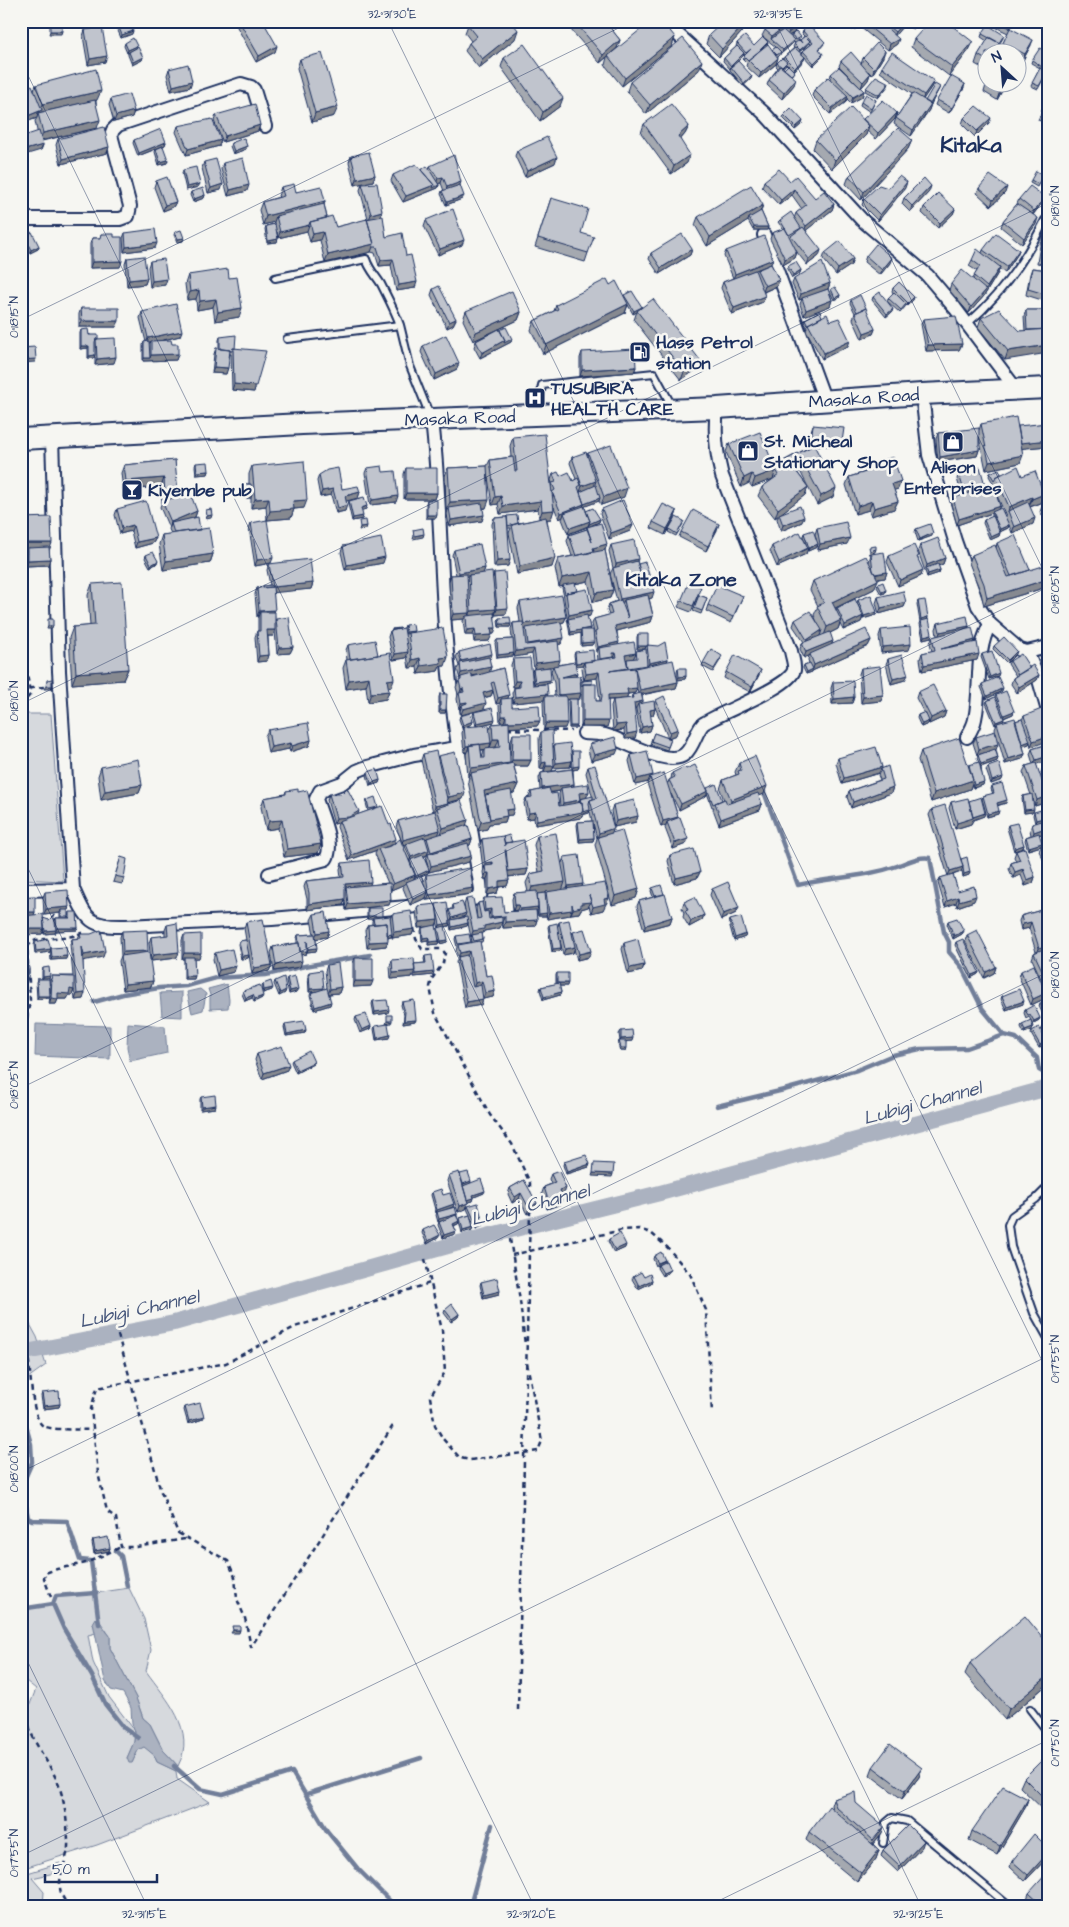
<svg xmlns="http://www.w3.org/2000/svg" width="1069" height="1927" font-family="'Architects Daughter',sans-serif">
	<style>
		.green { fill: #d6d9dd; stroke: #78849e }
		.water { fill: #abb2c0; stroke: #717e99 }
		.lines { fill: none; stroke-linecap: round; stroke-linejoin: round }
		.stream { stroke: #717e99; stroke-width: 4.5 }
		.canal { stroke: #abb2c0; stroke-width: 16 }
		.service-casing { stroke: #1b2f5e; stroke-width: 10 }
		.minor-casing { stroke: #1b2f5e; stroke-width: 16 }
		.primary-casing { stroke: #1b2f5e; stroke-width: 24 }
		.path { stroke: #1b2f5e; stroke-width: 2.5; stroke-dasharray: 5 4; stroke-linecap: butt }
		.service { stroke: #f6f6f2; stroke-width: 6 }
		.minor { stroke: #f6f6f2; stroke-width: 12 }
		.primary { stroke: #f6f6f2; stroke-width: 20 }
		.wall { fill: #a5a9b0; stroke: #1b2f5e; fill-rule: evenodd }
		.shaded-wall { fill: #868990; stroke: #1b2f5e }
		.building { fill: #c0c4cd; stroke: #1b2f5e }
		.ticks { fill: none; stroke: #1b2f5e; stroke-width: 1; stroke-opacity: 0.45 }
		.labels { text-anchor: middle; stroke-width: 5; stroke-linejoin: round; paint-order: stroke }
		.poi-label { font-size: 18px; font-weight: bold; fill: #1b2f5e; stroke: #f6f6f2; text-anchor: start }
		.street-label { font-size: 18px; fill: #1b2f5e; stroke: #f6f6f2 }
		.water-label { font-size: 19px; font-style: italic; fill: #46567b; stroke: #f6f6f2 }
		.quarter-label { font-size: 20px; font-weight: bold; fill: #1b2f5e; stroke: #f6f6f2 }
		.district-label { font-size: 22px; font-weight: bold; fill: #1b2f5e; stroke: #f6f6f2 }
		.neatline { fill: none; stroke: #1b2f5e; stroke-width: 2 }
		.ticks-label { font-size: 12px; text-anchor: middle; fill: #1b2f5e }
	</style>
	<rect width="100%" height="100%" fill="#f6f6f2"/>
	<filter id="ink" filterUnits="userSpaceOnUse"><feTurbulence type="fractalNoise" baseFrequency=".02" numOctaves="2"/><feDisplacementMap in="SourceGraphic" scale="10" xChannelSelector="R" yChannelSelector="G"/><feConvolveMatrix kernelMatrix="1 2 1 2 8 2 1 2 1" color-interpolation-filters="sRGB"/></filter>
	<g filter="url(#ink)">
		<path class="green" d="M21 714H51L63 881 21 879Z
			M21 1308 37 1337 46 1365 21 1383Z
			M129 1588 144 1619 151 1650 146 1671C166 1699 197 1730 178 1766L163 1750 150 1724 143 1718 136 1698 110 1648V1636L99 1620 93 1623 96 1633 88 1635 93 1662 109 1697 135 1731 134 1742 127 1758 132 1763 138 1750 144 1746 154 1755 157 1762 176 1771 177 1779 210 1802 97 1845 21 1869V1718L25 1717 36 1689 21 1677V1609L53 1604 56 1596 96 1593Z
			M60 1863 59 1872 32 1878 44 1892 43 1906H21V1875Z"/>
		<path class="water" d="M227 984 229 1000 228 1008 210 1009V995L208 989Z
			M200 989 206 994 203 1010 192 1013 187 992Z
			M182 992V1017L162 1016 160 993Z
			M128 1023 165 1026 167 1053 130 1061 127 1047Z
			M36 1024 110 1026V1059L35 1056Z
			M96 1618 110 1636V1648L136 1698 143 1718 150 1724 163 1750 178 1766 176 1771 157 1762 154 1755 144 1747 138 1750 132 1763H129L127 1758 134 1742 135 1731 132 1724 131 1708 123 1693 111 1690 105 1681 93 1623Z"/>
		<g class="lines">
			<path class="stream" d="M763 789 798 885C832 877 863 878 897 866 908 862 919 856 930 858L944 932 949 942V952L961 966 982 1008 1004 1035
				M94 1002 123 994 159 988 187 986 216 978 266 975 305 966 370 955
				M717 1106 784 1090 857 1070 893 1055 920 1049 967 1048 1004 1035 1016 1038 1037 1058 1039 1070 1048 1075
				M21 1408 31 1444 32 1462 22 1485 28 1518 32 1520 67 1521 80 1560 91 1561 99 1624
				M116 1551 121 1556 127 1586
				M53 1604 64 1629 92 1676 105 1704 124 1728 138 1738
				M21 1609 53 1604 56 1596 96 1593
				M174 1766 200 1789 223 1794 292 1772 327 1831 358 1869 395 1906
				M307 1794 421 1758
				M470 1906 492 1825"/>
			<path class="canal" d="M21 1353 174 1323 455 1244 660 1193 1048 1088"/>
			<g class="service-casing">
				<path id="service" d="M275 278 366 259C369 269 376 276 381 284 388 298 395 311 400 325
					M967 324C1000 296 1026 259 1045 220
					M287 339 400 325 410 366 430 416
					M538 411 542 385 654 373 672 406
					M1048 1187 1036 1199 1012 1216 1008 1225 1011 1247 1034 1313 1048 1338
					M1030 1709 1048 1732
					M883 1843 886 1823 892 1818 907 1821 1009 1906"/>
			</g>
			<g class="minor-casing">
				<path id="minor" d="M663 21 765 114 862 220 927 275 955 308 1016 389
					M21 219H120L128 216 130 206 111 135 113 130 118 125 241 84 251 87 254 90 265 126
					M764 235 825 401
					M922 394 929 455 955 541 978 606 990 624 1020 650 1027 652 1048 647
					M52 437 59 671 73 889C87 921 90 927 126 926L272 919 463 902 480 897 481 889C468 811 454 733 447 653 440 576 441 497 432 420
					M1027 652 1039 680 1048 711
					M584 733C592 734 600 733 608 736 625 741 669 768 685 754 694 746 695 733 703 724 720 712 789 688 794 670 795 664 792 657 791 651L722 476C716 453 714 432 717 408
					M967 737C970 732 974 725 975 719 982 687 974 654 990 624
					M269 874 326 859C335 844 321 815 316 799L320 791 342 783 357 771 364 768 414 755 457 748
					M21 890 73 889"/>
			</g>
			<g class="primary-casing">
				<path id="primary" d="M21 439 302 424 717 408 922 394 1048 388"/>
			</g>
			<path class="path" d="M21 689 44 687
				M21 705 30 695 27 671
				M507 729 571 731
				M414 928 416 939 422 949H441L445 953 443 963 432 979 430 987 435 1013 490 1115 512 1144 530 1183V1193
				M21 1054 30 1000 27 947 32 942 36 940 73 936 84 932
				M510 1239 520 1301 525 1345
				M512 1255 622 1230 639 1229 651 1233 668 1248 690 1274 706 1310 712 1413
				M425 1259 442 1330 445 1372 430 1397 435 1425 443 1439 460 1458 470 1460 538 1451 542 1441 527 1363
				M21 1325C24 1336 27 1346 28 1356 31 1371 31 1415 42 1425 49 1431 82 1429 92 1430
				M118 1335 161 1492 178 1533 228 1561 235 1577 237 1599 245 1618 251 1647 394 1424
				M185 1539 136 1547H121L116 1518 107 1511 98 1473 91 1409 97 1388 226 1363 295 1327 430 1283
				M51 1597 44 1578 45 1573 57 1569 86 1563 121 1547
				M518 1710 530 1211
				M21 1715 25 1713C28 1722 30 1731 34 1739 41 1754 52 1768 58 1783 65 1801 67 1822 68 1840 70 1865 48 1883 69 1906"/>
			<use href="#service" class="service"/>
			<use href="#minor" class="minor"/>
			<use href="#primary" class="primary"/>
		</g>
		<path class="wall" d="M238 21H263L275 52 256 62 236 25Z
			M563 21H609L607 24 620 40 617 48 675 37 672 46 622 86 605 65 607 57 600 63Z
			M752 21 719 57 706 44 709 35Z
			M775 21H799L795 26 794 33 789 36 791 37 792 35 800 40V41L804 36 802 34 803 31 824 44 819 50 822 57 813 66 802 54 803 51 811 44 809 42V44L799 52 805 57 804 60 794 71 786 64 783 68 784 69 795 72 792 76 794 85 782 99 767 85 769 80 778 68 776 66 777 63 783 59 784 57 794 48 793 47 795 43 793 41V43L782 53 780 51 781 52 780 55 778 57 776 64 759 78 746 66 747 63 743 59 745 56 744 54 743 56 738 61 751 79 743 86 730 70V69L723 61 724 58 736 47 737 43 754 46 768 42 767 45 772 50 776 47 762 36 765 30Z
			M816 21H829L823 28Z
			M846 21H907L895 35 897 44 888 50 860 27 852 30 845 23Z
			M910 21H919L913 29 907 26Z
			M990 21H1015L1011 28 1031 45 1023 60 1020 58 1018 64 986 52V70L975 64 978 55 987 41 981 37 982 34 1003 38 1000 43 1002 45 1008 33 989 24Z
			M117 23 132 34 121 38 116 26Z
			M800 23 807 24 803 29 799 25Z
			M468 25 515 39 479 68 465 51 469 43 471 41 465 33Z
			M85 30 105 62 88 65 83 36Z
			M1048 37V66L1045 71 1046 74 1038 89 1031 86 1040 68 1031 63 1032 60 1043 49Z
			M914 39 973 42 969 50 949 76 911 47Z
			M125 43 143 57 142 60 132 65 128 55V53H127L124 46Z
			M883 57 872 75 868 71 870 74 868 80 861 88 839 66 841 61 861 64 863 58Z
			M504 58 560 106 540 121 501 67Z
			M300 59 334 116 312 122 297 68Z
			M882 67 932 86 923 99 925 101 940 87 931 104 929 110 911 136 894 124 896 118 912 94 880 72Z
			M169 69 190 87 171 91 167 75Z
			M699 70 646 114 627 91 630 82Z
			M831 74 864 91 862 97 851 103 847 99 846 102 830 114 812 96 814 90 830 79Z
			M987 82H1007L997 100 984 92Z
			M965 84 963 90 949 113 935 105 937 100Z
			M36 85 97 100H96L97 128 42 141 43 145 41 150 35 121 37 118 23 123 21 118V90H34Z
			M888 86 878 98 865 91 866 88Z
			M1048 98V124L1038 120Z
			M111 99 134 111 132 117 114 122 109 105Z
			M876 100 870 112 860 105 861 102Z
			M897 113 895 119 876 139 867 131 866 135 832 169 813 149 816 140 863 120V119Z
			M216 115 260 125 258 131 223 142 214 121Z
			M784 115 802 124 795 130 783 118Z
			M964 118 989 123 975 137 962 124Z
			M644 124 689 126 685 134 680 140 687 163 671 174 641 133Z
			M178 126 221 140 219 146 186 155 176 132Z
			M58 139 107 153 61 164 56 145Z
			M134 140 166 142 165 145 158 148 167 163 159 165 155 152 156 149 138 156 133 143Z
			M912 140 908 149 861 200 846 184 849 176Z
			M231 143 246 149 233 154 230 146Z
			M517 151 555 163 525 177 515 156Z
			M351 156 375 175 373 181 355 185 349 162Z
			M204 162 221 190 208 193 202 168Z
			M223 163 247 191 228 196 221 169Z
			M430 166 460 185 462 199 446 205 441 194 442 191H444L441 183H438L439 185 438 188 403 202 391 181 393 175 429 169Z
			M183 170 198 187 186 190 182 173Z
			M1042 178 1037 187 1030 183 1031 180Z
			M156 181 176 202 173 207 163 211 154 187Z
			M764 181H790L815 198 834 204 832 210 806 230 819 256 807 265 796 251 797 252 795 258 783 265 770 239 772 233 783 229 778 222 780 220 794 219 796 213 802 209 792 195 779 205 762 187Z
			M1048 182V198L1043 194Z
			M362 184 380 216 386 237 406 256 415 288 396 291 391 265 379 266 375 253 371 252 325 263 320 240 310 242 307 231 278 238 277 232V242L267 243 265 229 266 226 274 224V222L263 225 259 210 262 202 279 197 278 196 281 187 325 201 324 204 327 218 336 227 365 220 366 219 368 218 360 190Z
			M888 188H905L878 221 862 205 864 199Z
			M979 188 1005 193 991 206 977 193Z
			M191 192 205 195 204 198 193 202 190 195Z
			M929 192 910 212 902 204 904 198Z
			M1045 197 1043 202 1033 215 1036 224 1022 244 1001 227 1003 221 1017 204 1019 199Z
			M551 198 581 233 588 253 585 262 535 247Z
			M763 205 761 211 768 227 767 230H753L748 221 707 246 695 225 698 217Z
			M924 207 955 209 953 214 938 228 922 213Z
			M426 220 462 245 438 255 424 226Z
			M175 232 183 241 177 242 174 235Z
			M1048 232V265L1037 263 1041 239 1044 233 1047 234Z
			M125 233 155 248 124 252 123 238Z
			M101 234 114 237 120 267 90 268V244L92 238H100Z
			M24 236 39 246 38 249 30 253 23 239Z
			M692 249 690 255 659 274 649 259 651 253Z
			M983 250H1019L1017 255 1005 273 999 269 998 273 984 296 969 313 949 290 951 284 973 279 977 271 969 266 972 260 982 253Z
			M726 251 771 264 779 280 777 286 764 292 763 302 732 314 721 288 723 282 733 278 724 256Z
			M825 253 853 259 851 265 836 275 823 259Z
			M866 256 890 263 880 275 864 262Z
			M127 258 147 278 145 284 127 286 125 264Z
			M150 261 165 285 150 287 148 267Z
			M788 266 801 270 800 273 792 278 787 269Z
			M1032 268 1048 270V301H1045L1026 295 1030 274Z
			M188 275 229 278 239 317 215 321 213 307 197 310 196 299 187 300 185 284Z
			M794 279 830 283 828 289 832 300 830 306 804 316 800 304 802 299 799 300 792 284Z
			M610 285 624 296V295L642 307 641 309 697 369 681 380 634 320 637 311 633 314 628 305 625 313 543 354 531 330 534 321 554 311 556 305Z
			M893 288 914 297 913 300 907 306 906 305 905 307 900 313 887 301 892 312 886 317 872 300 873 297 887 301 888 298 893 293 892 291Z
			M433 289 456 319 453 325 447 328 431 295Z
			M831 289 840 295 839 298 834 300 830 292Z
			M851 300 875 329 873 334 862 339 853 319 855 313 850 303Z
			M81 308 116 327H79V314Z
			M1026 310H1048L1005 360 978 327 981 318 1020 331H1025L1024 316Z
			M466 311 521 312 518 320 499 329 500 330 512 339 511 342 480 358 474 347 476 341 493 331 473 341 463 320Z
			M142 312 180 336 163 340 172 344 178 354 176 360 143 361V345L144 342H146L140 318Z
			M822 317 848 346 822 359 806 330 807 327 804 322 805 319Z
			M923 319 962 344 959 350 926 351 921 324Z
			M81 330 98 339 114 363 95 365V357L94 358H88V348L80 349V333Z
			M220 337 235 349 254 392 232 390 231 354H230L226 374 212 373 214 354 216 348 219 349V340Z
			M423 346 457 369 434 380 421 352Z
			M582 352 636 367 634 372 580 376V358Z
			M1048 423V446L1022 448 1020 463 986 470 979 437V450L977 456 938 462 936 439 938 433 979 430 981 424 1018 427Z
			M813 425 842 442 840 447 814 445 833 497 817 505 800 471 797 472 808 487 805 495 781 513 802 522 781 531 777 519 779 515 775 518 758 496 762 487 773 479 752 487 749 483 741 487 726 452 729 444 774 466 813 445 809 444 811 431Z
			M513 437 551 487 552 484 551 480 553 474 560 476 573 481 576 479 570 463 572 457 587 455 588 453 624 497 601 505 599 501 585 506 586 511 600 519 599 522 588 527 568 534 562 519 563 517 559 519 554 507 551 519H547L552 567 517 574 509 533 511 528H508V566L494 567 492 524 494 518 506 517 507 516 518 523 539 519 538 509 500 514 498 504 492 505 488 477 486 508 483 509 482 521 449 526 447 514 448 510H446L445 476 448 468 487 466 490 460 511 457 510 446Z
			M175 460 176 497 180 496 181 493 197 511 195 517 188 519 200 530 213 554 210 563 163 570 159 544 162 535 171 534 169 529 170 527 169 528 160 507 162 502 161 487 123 490 121 473 124 465Z
			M196 463 209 471 208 474 196 475 195 466Z
			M252 466 304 508 294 509 291 518 267 520 266 506 251 508V498H244L243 487 244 484H249V474Z
			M864 466 898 489 894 490 898 501 894 509 871 516 869 510 855 514 846 485 849 477 862 473Z
			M367 468 383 472 396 502 370 505 365 473Z
			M406 468 437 493 435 499H404V474Z
			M990 473 1022 476 1041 503 1030 507 1033 524 1012 533 1009 525 1008 528 1000 532 999 536 990 540 983 523 984 520 992 517V513L957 525 951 504 953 498 962 495 957 479 959 474 984 488 992 485 993 483 989 476ZM994 489 1006 516V517L998 509 1000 506Z
			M319 475 342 489 360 492 358 498 346 501 345 511 336 513 331 495 320 497 317 481Z
			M427 500 436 518H426V503Z
			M349 501 366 509 361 510 362 519 352 521 348 504Z
			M1048 502V523L1040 512 1042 506Z
			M117 509 156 538 153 543 135 548 131 531 120 534 115 515Z
			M602 509 633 525 630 531 609 539 600 514Z
			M677 511 675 517 665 535 651 528 653 522Z
			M21 518 49 550 50 559 48 565 26 566V552Z
			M251 523 271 563 255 566 249 528Z
			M683 524 676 536 668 532 669 529Z
			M587 527 607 544 605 550 613 590 610 598 593 602 588 581 575 584 577 591 590 616 587 617 590 628 589 630 593 636 594 633 592 624 594 619 609 615 607 610 609 604 617 601 610 574 613 568 609 551 611 545 637 561 638 564 651 581 650 584H648L652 598H649L653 616 651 622 617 631 618 645 635 652 645 649H637V637L638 634 648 646 668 659 667 661 678 682 676 688 642 695 643 701 642 703 654 705 656 700 676 735 668 738 655 707V709L653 715H650L652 725 650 731 640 733 636 709V708H635V738L625 739 624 730 613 731 611 706 613 700H617H608L607 727H581V694L579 699H577L576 728H569L568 702 569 700H566L565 728 544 729 543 702 544 700 513 703 512 693 514 688 518 687H513L511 665 513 659 533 685 547 696H555L554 683 551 671 553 666 534 669 532 654 514 657V655L513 656 497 658 495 643 497 640 512 639 511 629 513 623 520 622 518 608 520 602 566 617 564 622 561 623V644H558V665L575 662 574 655 575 652 594 661 598 660 597 652H596L594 641 592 645 581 646V633L570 635 564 599V597L562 588 563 586 559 587 555 568 558 559 572 556 567 541 569 535 587 529ZM576 665H583L582 668 584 680 597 678 600 701H596L592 684 583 681 576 676ZM637 689 638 694 632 695 631 699H626L628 694 635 693Z
			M817 528 847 544 818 550V546L817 547 808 551V548L806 554 777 567 770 551 772 546 806 544 803 536 804 533 816 540 815 534Z
			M916 529 932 536 918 541 915 532Z
			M717 530 706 551 679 537 681 532Z
			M997 543 1030 570 1047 587 984 606 981 593 969 563 972 555 996 548Z
			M920 545 945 558 943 564 938 566 940 570 939 573 927 577 918 551Z
			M343 546 383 563 345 570 341 552Z
			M454 550 485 568 483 573 493 578 494 573 506 614 495 615V611L494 634H491L489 641 474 642 473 635H465L463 621 464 619 451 620 449 581 451 575H456L452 555Z
			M871 554 887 572 885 578 877 579 874 589 835 608 836 610 837 608H859L857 602 858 600 877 612 876 615 863 619V618L861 622 843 630 840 624 838 629 830 633 832 644 871 640 868 646 812 671V672L806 674 803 668 804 665 809 663 808 660 809 655 804 658 800 649 802 643 804 642 793 626 795 620 817 622 814 615 818 606 810 590 813 581 869 562Z
			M146 555 158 561 156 564 150 567 145 558Z
			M889 556 918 558 921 576 898 586 887 562Z
			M269 564 313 583 311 589 273 592 275 621 276 619 293 647 290 653 277 654 275 631 273 636H268L269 655 267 661 257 662 255 637 257 631H258V617H257L255 594 257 588H262L263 586 270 585 267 570Z
			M92 584 128 669 123 680 72 684 69 638 73 627 90 626 88 595Z
			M878 584 885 593 881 594 877 587Z
			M699 593 691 612 678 607 681 601Z
			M699 595 707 598 701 614 693 611Z
			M743 596 731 623 706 611 708 605Z
			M878 597 906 602 904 607 879 614 876 603Z
			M918 601 928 617 927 620 931 637 923 639 920 624 921 621 920 622 917 604Z
			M499 618 510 627H499L498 621Z
			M938 623 969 626 968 628 975 640 974 643 977 660 922 671 920 659 922 653 932 651 930 643 932 637 937 636 936 629Z
			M405 625 414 631 413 633 445 666H440L438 671 418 674 417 667 409 668 407 656 406 658 393 660 388 637 390 631H392V629H400L404 628Z
			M881 630 909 650 881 653 879 636Z
			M348 645 378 655 391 687 388 688 389 691 386 699 368 702 366 686 346 689 343 668 346 660H347L346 650Z
			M994 646 1016 654 1007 663 993 649Z
			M459 652 490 659 489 660 491 667 489 673 472 676V677L503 668 508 698 512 707 540 721 537 726 509 728 510 755 511 740 513 734 531 760 528 766H514L518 784 514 793H511L512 815H507L505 822 489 824 487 829 478 831 468 781 469 777H468L466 754 467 752H464L462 733 464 727 490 729 492 724 504 723V722H500L499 705 500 703 496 704 493 691 491 696 484 698V709L461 715 460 711 461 708 459 709 457 699 458 694 456 687 460 679 457 669 459 666 456 657ZM481 750H484L482 757Z
			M982 654 998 676 989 679 981 657Z
			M721 659 713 672 702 666 703 663Z
			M888 659 905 680 891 684 886 664Z
			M1010 661 1030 668 1039 675 1037 680 1017 693 1011 684 1013 678 1016 676 1008 664Z
			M678 668 686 676 685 679 677 680V671Z
			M861 668 881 701 861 703 859 674Z
			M533 669 551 680 550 683 534 685 532 672Z
			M726 672 759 675 750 692 724 678Z
			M833 682 854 697 852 703 832 704 831 688Z
			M982 684 1002 691 986 699 981 687Z
			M918 692 946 711 944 717 929 724 928 722V724L921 727 917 718 918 715 924 713 916 698Z
			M440 694 446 710 445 713H439V697Z
			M996 695 1014 711 1013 714 1004 718 1003 721H1015L1022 719 1024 716 1048 717 1031 747 1030 742 1029 744 1023 746 1025 754 1022 759 1005 764 995 729 997 724 995 725 986 703 987 701 995 697Z
			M474 712 494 722 476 726 473 715Z
			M460 716 473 721 472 724 462 728 459 719Z
			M268 730 311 740 309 746 290 752 289 749 268 753 265 736Z
			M541 732 553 748 554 745 571 754 572 751 578 769 573 770 574 786 587 797 593 799 586 773 588 767 614 828 612 833 639 889 636 898 612 905 595 845 597 838 593 823 594 838 593 841 579 842 577 825 578 822 592 821 590 812 589 813 582 815 581 818 535 825 534 818 527 819 524 803 526 798 529 797 531 792 540 790 539 778 541 773 544 772V768L540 769 539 738ZM571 763 572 769 552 771 553 768 570 767ZM560 791 559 794 560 806H559L551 794 550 793Z
			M654 733 671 739 667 750 650 744Z
			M976 737 996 750 998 758 997 761 981 767 983 785 973 788 972 784 970 789 931 802 918 760 921 751 968 766 979 763 977 758 978 755 981 754 977 755 973 743Z
			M590 744 616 754 591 761 588 750Z
			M1048 744V761L1036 764 1045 791 1048 789V801L1046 798V807L1043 809 1041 805V804L1035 806 1033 799V812L1024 813 1022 799 1023 796 1031 795 1023 772 1026 766 1033 764 1030 754 1032 749Z
			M423 754 438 757V756L463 799 448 803V804L466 826 472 839 470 845 468 846 471 856 469 862 429 872V871L428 873 421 876 424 881 426 875 471 894 427 900 426 897V898L410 905 403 888 405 884 391 890 389 905 346 910 345 900 343 905 307 910V899L304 887 306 881 341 877 340 869 342 863 370 885 388 883 375 854 377 850 349 860 337 827 338 823 334 824 327 800 329 794 357 815 368 811 366 803 367 800 377 808 394 843 401 842 400 836 396 827 398 821 433 812 421 760ZM406 844 404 849 402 845ZM428 853 426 859 428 867 424 857 427 855Z
			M631 755 653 775 652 776 668 783 669 780 671 779 672 773 686 769 706 788 722 800H724L720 789 723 780 736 775 735 772 739 763 764 794 759 796 762 804 760 810 719 825 713 809 714 807H712L707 793 706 796 679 810 671 794 678 817 677 818 686 844 673 849 665 828 666 825 661 827 647 783 648 782 635 785 629 761Z
			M838 758 882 767 881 769 893 787 891 793 851 808 847 797 849 791 880 780 878 775 879 773 842 784 836 763Z
			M1048 766V789L1041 773 1043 767Z
			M101 767 142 785 139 793 101 800 98 776Z
			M988 767 1002 780 991 784 986 770Z
			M368 772 380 780 379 783 370 786 367 775Z
			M992 786 1006 803 997 806 998 814 987 817 982 799 983 796 993 794 991 789Z
			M286 791 298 792 321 844 318 853 284 857 278 828 266 830 261 807 264 798 285 794Z
			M969 801 984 816 973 820 971 824 955 829 949 808 951 802Z
			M613 805 638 816 636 822 614 827 611 811Z
			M932 809 961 859 969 875 963 877 962 871 961 872 953 875 958 891 974 901 957 907 956 903 945 907 938 883 940 878 948 876 929 815Z
			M1034 812 1043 818 1042 821 1035 823 1033 815Z
			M1048 819V832L1039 835 1042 843 1041 846 1028 850 1025 840 1026 837 1031 835 1030 830 1032 824Z
			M1008 825 1024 845 1023 848 1014 851 1007 828Z
			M537 836 562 863 564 857 583 884 582 886 609 898 606 904H605L603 910 591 913 589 906 588 907 581 909 579 913 571 914 570 915 547 919 546 914V916H538L537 910 536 913 537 920 535 926 503 928 502 922 500 928 484 931 482 935 483 939 482 942H480L486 976 495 991 493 997 483 999 481 1005 465 1008 456 962 458 959 456 951 457 947 455 939 456 936 471 942H472L467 919 468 923 467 926 451 930 450 924 449 926 445 927 447 942 440 944 439 939 438 944 428 945V940L422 941 421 931 422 928 434 926 418 928 416 912 418 906 448 912 449 910 452 909 453 905 465 910 464 905 466 899 477 919 476 908 478 903H482L484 898 504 912 517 911H513L512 899 514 893 528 892 526 883 530 874 539 872 534 845ZM437 922 439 928 437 929 436 926Z
			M503 837 512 842 528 869 526 875 508 877 509 880 507 886 499 887 497 893 487 895V879H484L483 872 484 869H483L480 845 482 839Z
			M1048 842V864L1046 865 1039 851 1042 845Z
			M1016 851 1035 877 1033 883 1025 886 1021 875 1013 878 1009 869 1011 863 1016 861 1014 857Z
			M670 855 700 872 697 878 674 884 668 861Z
			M121 857 124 878 122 884 113 882Z
			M652 888 672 917 670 923 644 930 637 906 639 901 653 897 651 891Z
			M712 889 736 913 721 920 710 895Z
			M45 892 69 907 68 910V918H69L70 912 78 928 77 930 56 931 55 933 44 934 43 931 42 934 23 935 22 932V944L26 959V996L24 1002H21V897L35 912 34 915 43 919 55 921 56 918H60V913L44 915 43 897Z
			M684 902 704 915 702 920 689 927 683 917 684 913 682 908Z
			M368 908 382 916V917L390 919 392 914 414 929 412 935 392 938V935L391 937 388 938 386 946 367 948 365 930 368 925 372 924V921L373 919H367V911Z
			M1048 908V994L1032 959 1034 953 1036 952 1029 928 1021 930 1019 921 1021 916Z
			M314 914 329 931 327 937 316 939V951L307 952 306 954 301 955 300 967 274 971 271 953 273 947 297 943V938L298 935 314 934 311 920Z
			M730 920 746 934 745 937 734 941 729 923Z
			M948 921 964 931 962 934 953 939 947 924Z
			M246 922 272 965 269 971 252 974 249 955 248 958 241 959 238 944 239 941 246 940 244 928Z
			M559 922 572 934 573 932 589 957 577 960 574 949 573 953 563 955 560 940 561 948 560 951 552 952 548 927 549 925 558 926Z
			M167 925 177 958 151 961 149 943 151 937 165 936V930Z
			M122 931 147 952 153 981 151 987 123 990 119 961 121 956 120 937Z
			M80 934 103 957 83 960V999L75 1000 74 990 72 995H69L67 999H58L56 1004H49L50 996 49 998 37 999 36 982 37 979H42V971L43 968 49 979 50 993V981L52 976H73L70 944 72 939 78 938Z
			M184 935 199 958H194V979H184V959H182V940Z
			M967 935 996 967 994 973 984 978 965 941Z
			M35 942 50 952 35 954 34 945Z
			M956 942 979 972 978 974 971 978 955 945Z
			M624 943 644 965 642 971 628 974 622 949Z
			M51 948 66 959 51 960 50 951Z
			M215 953 234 972 217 976 213 959Z
			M425 956 433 975 414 977V974L412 977 391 979 390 966 392 960 414 964 425 963 424 959Z
			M355 958 371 986 353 987V963Z
			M327 965 341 987 339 993 329 994 330 1005 314 1010 310 995 311 993 316 991 309 992 308 975 309 972 324 989 327 988 325 971Z
			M1021 971 1044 999 1031 1005 1019 977Z
			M557 973 567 986H559L561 992 560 995 543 1000 540 990 541 987 556 984V975Z
			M287 978 296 992 289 994 286 981Z
			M275 981 285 993 279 996 274 984Z
			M263 984 272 990 263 993 262 987Z
			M243 991 262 998 254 1002 252 998 245 1001 242 994Z
			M1002 996 1023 1004 1006 1010 1001 999Z
			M373 1001 388 1013 374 1015 372 1004Z
			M402 1002 415 1022 403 1024 404 1015 401 1005Z
			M1040 1003 1048 1013 1043 1015 1039 1006Z
			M1025 1010 1040 1018 1039 1020 1032 1024 1029 1016 1026 1018 1024 1013Z
			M1048 1014V1025L1044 1018 1045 1015Z
			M356 1017 371 1026 370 1029 360 1033 355 1020Z
			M285 1024 305 1033 286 1036 284 1027Z
			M1022 1024 1032 1030 1024 1033 1021 1027Z
			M1048 1025V1044L1041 1030 1042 1027Z
			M375 1026 389 1038 376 1040 374 1029Z
			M621 1031 632 1041H626L625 1051H620L618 1044 619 1041H620L619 1034Z
			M1032 1031 1047 1042 1046 1045 1039 1048 1031 1034Z
			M1048 1049V1057L1046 1058 1044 1053 1045 1050Z
			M257 1054 287 1070 262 1079 255 1060Z
			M292 1060 314 1062 313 1064 296 1073 291 1062Z
			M201 1097 215 1108 200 1110V1099Z
			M564 1162 589 1167 566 1174 563 1165Z
			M460 1174 484 1193 474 1197 473 1201 468 1202V1203L466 1209 458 1212 447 1181 449 1175Z
			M551 1174 564 1194 562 1195 561 1204 547 1209 542 1193 544 1187 551 1184 549 1179Z
			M524 1180 535 1209 527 1214 519 1199 512 1203 508 1194 510 1188Z
			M432 1192 443 1195 454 1204 453 1207 457 1214V1216L459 1221 458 1224 454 1226 456 1231 455 1234 443 1238 438 1225 439 1222H441H438L436 1215 437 1213H436L431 1195Z
			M468 1206 482 1226 476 1229 471 1218 472 1230 462 1233 459 1221 460 1218 470 1215 467 1209Z
			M423 1230 438 1238 427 1244 422 1233Z
			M609 1239 625 1248 614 1253 608 1241Z
			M654 1256 665 1260 664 1262 656 1266 653 1259Z
			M658 1265 670 1270 669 1272 662 1276 657 1268Z
			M634 1276 644 1277 652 1280 651 1283 638 1289 632 1279Z
			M481 1282 499 1294 483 1298 480 1285Z
			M445 1310 459 1314 458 1317 451 1322 444 1313Z
			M42 1393 60 1404 59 1407 43 1409 41 1396Z
			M185 1407 203 1419 188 1424 184 1410Z
			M93 1540 110 1548 109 1551 94 1554 92 1543Z
			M1048 1644V1684L1005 1720 965 1674 970 1663Z
			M1048 1762V1814L1020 1787 1024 1778Z
			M873 1767 922 1768 919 1777 902 1799 870 1775Z
			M833 1799 856 1803 882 1833 873 1844 879 1850 876 1859 857 1882 806 1840 809 1832 832 1809 831 1805Z
			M1028 1799 1025 1808 997 1855 969 1840 972 1831Z
			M1048 1834V1857L1025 1881 1010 1867 1012 1861 1042 1842 1044 1838Z
			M922 1847 898 1872 881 1856 883 1850Z
			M1029 1893 1048 1906H1034L1027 1899Z"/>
		<path class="shaded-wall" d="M747 21H752L719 57 722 49Z
			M826 21H829L823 28 825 22Z
			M862 21 860 27 852 30 854 25Z
			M904 21H907L893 38 895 32Z
			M784 27 782 33 771 39 772 36Z
			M796 27 794 33 786 37 789 32Z
			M518 30 515 39 479 68 482 59Z
			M50 31H62L61 34H49Z
			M133 31 132 34 121 38 122 35Z
			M675 37 672 46 622 86 625 78Z
			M899 39 897 44 888 50 890 44Z
			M620 40 617 48 600 63 603 55Z
			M794 40 793 43 782 53 783 50Z
			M1033 40 1031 45 1023 60 1025 54Z
			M810 41 809 44 799 52 800 50Z
			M973 42 969 50 949 76 952 67Z
			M137 46 136 49 127 53 128 50Z
			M277 46 275 52 256 62 259 56Z
			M885 51 883 57 872 75 874 69Z
			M744 53 743 56 730 69 731 66Z
			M823 54 822 57 813 66 814 63Z
			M107 56 105 62 88 65 90 59Z
			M143 57 142 60 132 65 133 62Z
			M805 57 804 60 794 71 795 68Z
			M778 58 776 64 759 78 761 73Z
			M702 61 699 70 646 114 650 105Z
			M25 68 24 71H21V69Z
			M870 74 868 80 861 88 863 82Z
			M752 76 751 79 743 86 744 83Z
			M796 79 794 85 782 99 784 93Z
			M192 81 190 87 171 91 173 86Z
			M934 81 932 86 922 101 924 95Z
			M1005 82H1007L997 100 1000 91Z
			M889 83 888 86 878 98 879 95Z
			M965 84 963 90 949 113 952 108Z
			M940 87 930 106 931 104 929 110 911 136 913 130Z
			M101 91 97 100 38 113 37 118 23 123 25 117 40 111 43 104Z
			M864 91 862 97 851 103 853 97Z
			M848 96 846 102 830 114 832 108Z
			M563 98 560 106 540 121 543 112Z
			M338 107 334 116 312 122 315 113Z
			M134 111 132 117 114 122 116 116Z
			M897 113 895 119 876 139 878 133Z
			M991 118 989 123 975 137 977 131Z
			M100 120 97 128 40 141 43 133Z
			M803 121 802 124 795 130 796 127Z
			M260 125 258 131 223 142 225 136Z
			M689 126 685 134 675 145 678 136Z
			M869 126 866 135 832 169 835 160Z
			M221 140 219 146 186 155 188 149Z
			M912 140 908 149 861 200 864 192Z
			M166 142 165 145 138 156 139 153Z
			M43 145 41 150 21 156V151Z
			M247 146 246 149 233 154 234 151Z
			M109 147 107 153 61 164 63 159Z
			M690 155 687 163 671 174 674 166Z
			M557 157 555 163 525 177 527 171Z
			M168 160 167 163 159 165 160 162Z
			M375 175 373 181 355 185 357 179Z
			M443 177 441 183 436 184 438 178Z
			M461 182 459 188 445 193 447 187Z
			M907 182 905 188 878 221 880 215Z
			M200 184 198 187 186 190 187 187Z
			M223 184 221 190 208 193 211 188Z
			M249 185 247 191 228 196 230 190Z
			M434 185H439L438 188 403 202 406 196Z
			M931 186 929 192 910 212 912 206Z
			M1007 187 1005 193 991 206 993 200Z
			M794 189 792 195 779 205 781 200Z
			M205 195 204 198 193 202 194 199Z
			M464 196 462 199 446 205 447 202Z
			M1045 197 1043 202 1031 217 1034 211Z
			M325 201 322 210 276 216 274 222 263 225 266 216Z
			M176 202 173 207 163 211 165 205Z
			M834 204 832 210 804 232 806 226Z
			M763 205 759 214 749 218 748 221 707 246 710 237Z
			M955 209 953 214 938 228 940 223Z
			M382 211 380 216 369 220 371 214Z
			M1038 218 1036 224 1022 244 1024 238Z
			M309 225 307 231 278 238 280 232Z
			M754 227H768L767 230H753Z
			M323 232 320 240 310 242 313 234Z
			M184 238 183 241 177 242 178 239Z
			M278 239 277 242 267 243 268 241Z
			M464 240 462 245 438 255 440 249Z
			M157 243 155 248 124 252 126 247Z
			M374 244 371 252 325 263 328 255Z
			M39 246 38 249 30 253 31 250Z
			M692 249 690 255 659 274 661 268Z
			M821 250 819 256 807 265 809 259Z
			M1019 250 1017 255 1005 273 1007 267Z
			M797 252 795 258 783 265 785 259Z
			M892 258 890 263 880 275 882 270Z
			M393 259 391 265 379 266 381 260Z
			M773 259 771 264 733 279 735 274Z
			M853 259 851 265 836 275 838 269Z
			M122 261 120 267 90 268 92 262Z
			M1000 267 998 273 984 296 969 313 971 307 986 290Z
			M801 270 800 273 792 278 793 275Z
			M147 278 145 284 127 286 129 280Z
			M167 279 165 285 150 287 152 281Z
			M779 280 777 286 763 292 765 286Z
			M417 282 415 288 396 291 399 285Z
			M830 283 828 289 799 300 801 294Z
			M199 290 196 299 187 300 190 292Z
			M840 295 839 298 834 300 835 298Z
			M765 296 763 302 732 314 734 308Z
			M914 297 913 300 907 306 908 303Z
			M216 299 213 307 197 310 200 301Z
			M832 300 830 306 804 316 806 310Z
			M628 304 625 313 543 354 546 345Z
			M642 307 641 310 633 314 634 311Z
			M242 308 239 317 215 321 218 312Z
			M893 309 892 312 886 317 887 314Z
			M521 312 518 320 473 341 476 332Z
			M456 319 453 325 447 328 449 322Z
			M82 321H119L116 327H79Z
			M875 329 873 334 862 339 864 333Z
			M182 331 180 336 151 343V341L150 343 146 344 148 338Z
			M512 339 511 342 480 358 482 353 505 340Z
			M850 341 848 346 822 359 824 353Z
			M962 344 959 350 926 351 928 345Z
			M1048 345V353L1005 360 1008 351Z
			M81 346H89L88 348 80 349Z
			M178 354 176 360 143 361 144 358H150L151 355Z
			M95 355 94 358H88L89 356Z
			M116 357 114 363 95 365 97 359Z
			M36 359 35 362 21 363V360Z
			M700 360 697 369 681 380 684 372Z
			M459 363 457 369 434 380 436 374Z
			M214 367 228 368 226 374 212 373Z
			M636 367 634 372 580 376 582 370Z
			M234 384 256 386 254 392 232 390Z
			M811 439 842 442 840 447 809 444Z
			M1048 440V446L1017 449 1020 443Z
			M979 450 977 456 938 462 940 457Z
			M1023 455 1020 463 986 470 989 462Z
			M803 462 800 471 790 476 793 467Z
			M776 470 773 479 752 487 755 478Z
			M209 471 208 474 196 475 197 472Z
			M752 474 749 483 741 487 744 478Z
			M164 478 161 487 123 490 126 481Z
			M596 481 594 487 580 492 582 486Z
			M901 481 898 489 889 492 892 484Z
			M985 485 983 490 962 497 964 491Z
			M808 487 805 495 775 518 778 509Z
			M627 488 624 497 601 505 604 497Z
			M836 488 833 497 817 505 821 496Z
			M333 489 331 495 320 497 322 491Z
			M360 492 358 498 343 502 345 496Z
			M178 493 175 502 162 503 165 495Z
			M406 493H437L435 499H404Z
			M1044 494 1041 503 1029 507 1032 499Z
			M245 495H252L251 498H244Z
			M398 496 396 502 370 505 372 500Z
			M501 496 498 504 492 505 495 497Z
			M1032 497 1029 506 1008 512 1009 507Z
			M269 498 266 506 251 508 255 499Z
			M600 498 599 501 583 507 584 504Z
			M307 500 304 508 294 509 291 518 267 520 270 511 293 501Z
			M489 500 486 508 449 510V508L448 510H446L450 502Z
			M541 501 538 509 500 514 503 506Z
			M872 501 869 510 855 514 858 506Z
			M898 501 894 509 871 516 874 508Z
			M584 504 582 509 564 513 563 517 559 519 561 513Z
			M347 505 345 511 336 513 338 508Z
			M367 506 366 509 360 511 361 508Z
			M1000 506 997 511 992 512V513L957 525 959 519Z
			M554 510 551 519 539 520 542 511Z
			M197 511 195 517 172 526 171 523 170 527 169 528 171 522Z
			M677 511 675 517 665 535 667 529Z
			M212 515 211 518 206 519 207 516Z
			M427 515H437L436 518H426Z
			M484 515 482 521 449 526 451 520Z
			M363 516 362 519 352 521 353 518Z
			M804 517 802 522 781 531 783 525Z
			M1035 518 1033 524 1012 533 1014 527Z
			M600 519 599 522 588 527 589 524Z
			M590 521 588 526 568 534 570 528Z
			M719 524 717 530 706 551 708 546Z
			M133 525 131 531 120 534 122 528Z
			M633 525 630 531 609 539 611 533Z
			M1009 525 1008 528 999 532 1000 529Z
			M367 526 366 529 359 530 360 527Z
			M933 533 932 536 918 541 920 539Z
			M1000 533 999 536 990 540 991 537Z
			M424 534 423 537 413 539 414 536Z
			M156 538 153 543 135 548 137 542Z
			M850 538 847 544 818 550 820 544Z
			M21 543H52L49 551 28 548 26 552H21Z
			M607 544 605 550 574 563 593 548Z
			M818 544 817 547 808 551 809 548Z
			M808 548 806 554 777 567 779 562Z
			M876 549 875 552 869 554 870 551Z
			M213 554 210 563 163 570 166 561Z
			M385 557 383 563 345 570 347 565Z
			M273 558 271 563 255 566 257 560Z
			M555 558 552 567 517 574 520 566Z
			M945 558 943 564 927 570 926 568 927 565Z
			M50 559 48 565 26 566 28 560Z
			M638 559 636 564 614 570 616 564Z
			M510 560 508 566 494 567 497 561Z
			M158 561 156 564 150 567 151 565Z
			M485 568 483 574 469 575 468 577 457 579 459 573Z
			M923 570 921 576 898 586 900 580Z
			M940 570 939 573 927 577 928 574Z
			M592 572 588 581 559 587 562 578Z
			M887 572 885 578 871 580 874 575Z
			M1048 579V583L1047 587 984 606 987 598Z
			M878 580 874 589 829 611 832 602Z
			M313 583 311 589 271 593 273 587Z
			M613 590 610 598 593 602 596 593Z
			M886 590 885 593 881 594 882 592Z
			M654 592 652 598 625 604 624 600 622 604 618 605 620 599Z
			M906 602 904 607 879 614 881 608Z
			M508 608 506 614 495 615 497 609Z
			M496 609 494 615 469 617 471 611Z
			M275 610 273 615 260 612 258 617H257L259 611Z
			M592 610 590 616 567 621 569 615Z
			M877 612 876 615 863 619 864 616Z
			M469 613 467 619 466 616 464 619 451 620 453 614Z
			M653 616 651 622 613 632 615 626Z
			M863 616 861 622 843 630 845 625Z
			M566 617 564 622 522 630 524 624Z
			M928 617 927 620 920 622 921 619Z
			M841 620 838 629 824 636 827 627Z
			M500 624H511L510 627H499Z
			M48 626H53L52 629H47Z
			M969 626 967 632 938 638 940 632Z
			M491 628H496L494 634H489Z
			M590 628 589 631 581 630V633L570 635 571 632Z
			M475 629 473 635H465L467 630Z
			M267 630H275L273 636H265Z
			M822 630 820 636 805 645 807 640Z
			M414 631 413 633 405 634 406 632Z
			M932 634 931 637 923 639 924 636Z
			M492 635 489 641 474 642 476 636Z
			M564 638 561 644 530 649H534L532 654 514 657 516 651 526 650 528 644Z
			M871 640 868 646 812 671V672L806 674 807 672 813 669 814 665Z
			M975 640 973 645 941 649Z
			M833 641 831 646 804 658 806 652Z
			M594 642 592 645 581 646 582 643Z
			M619 642 617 647 599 648 597 652H596L598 647Z
			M911 644 909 650 881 653 883 647Z
			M638 646H646L645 649H637Z
			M293 647 290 653 277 654 279 648Z
			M1017 651 1016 654 1007 663 1008 660Z
			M408 652 406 658 393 660 395 654Z
			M514 653 513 656 497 658 498 655Z
			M612 653H616L614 658 598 664 600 659Z
			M636 653 633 659 623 660 625 655Z
			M492 654 490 659 460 667V665L461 661Z
			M979 654 977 660 922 671 924 665Z
			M269 655 267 661 257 662 259 656Z
			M448 657 445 666H440L438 671 418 674 421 666 440 658Z
			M420 658 417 667 409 668 412 660Z
			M668 659 666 665 647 669 649 663Z
			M560 660 558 666 534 669 536 663Z
			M594 661 584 662 583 665 575 666 576 663Z
			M491 667 489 673 461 678V677L459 679 461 673Z
			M128 669 123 680 72 684 76 673Z
			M761 670 759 675 750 692 752 687Z
			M599 672 597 678 584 680 586 674Z
			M577 673 575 679 562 677Z
			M999 673 998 676 989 679 990 677Z
			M908 675 905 680 891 684 893 679Z
			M1039 675 1037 680 1017 693 1019 687Z
			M686 676 685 679 677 680 679 677Z
			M369 677 366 686 346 689 349 680Z
			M394 679 391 687 384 688 387 680Z
			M551 680 550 683 534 685 535 682Z
			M515 681H520L518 687H513Z
			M678 682 676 688 638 695 640 690Z
			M46 686H52L51 689H44Z
			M463 688 461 694 459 695 461 689Z
			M637 688 635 693 628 694 626 699 606 700 608 695 627 689Z
			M1003 688 1002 691 986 699 987 696Z
			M493 690 491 696 481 698 483 693Z
			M389 691 386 699 368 702 371 693Z
			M581 693 579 699 555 700 558 695Z
			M548 694 546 699 545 696 544 700 513 703 515 697Z
			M509 695 507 701 501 699 500 703 496 704 498 698Z
			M883 695 881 701 861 703 863 697Z
			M854 697 852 703 832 704 834 699Z
			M643 701 641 707 638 704 636 708 632 709 634 703Z
			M467 702 465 707 462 705 461 708 459 709 461 703Z
			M486 703 484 709 461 715 463 709Z
			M655 709 653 715 648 716 650 710Z
			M440 710H446L445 713H439Z
			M946 711 944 717 929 724 931 718Z
			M1014 711 1013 714 1003 718 1004 715Z
			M502 716H506L504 722H500Z
			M495 719 494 722 476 726 477 723Z
			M1004 719 1003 722 995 725 996 722Z
			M473 721 472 724 462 728 463 725Z
			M540 721 537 726 504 728 506 722Z
			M583 721H609L607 727H581Z
			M929 721 928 724 921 727 922 724Z
			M546 723H567L565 728 544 729Z
			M626 724 624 730 613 731 616 725Z
			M652 725 650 731 640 733 642 727Z
			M570 726H577L576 728H569Z
			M678 729 676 735 668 738 670 732Z
			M637 732 635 738 625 739 627 734Z
			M1048 736V741L1031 747 1033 741Z
			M493 739H499L496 747 490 748Z
			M311 740 309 746 290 752 292 746Z
			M1030 741 1029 744 1021 747 1022 744Z
			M291 743 289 749 268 753 271 747Z
			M491 743 489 749 469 751V746Z
			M998 744 996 750 977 755 979 749Z
			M466 746H469L467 752H464Z
			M618 749 616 754 591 761 594 755Z
			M1025 754 1022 759 1005 764 1008 759Z
			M1048 756V761L1033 765 1036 760Z
			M998 758 997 761 980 767 981 764Z
			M512 760H531L528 766H510Z
			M572 761 570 767 553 768 556 763Z
			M546 762 544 768 540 769 542 763Z
			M510 763 507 772 471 773 469 777H468L471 768Z
			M546 766H554L552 771 544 772Z
			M579 766 578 769 572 770 573 767Z
			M882 767 879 773 842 784 844 778Z
			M653 775 651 781 650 777 648 782 635 785 637 779Z
			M1003 777 1002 780 991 784 992 781Z
			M380 780 379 783 370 786 371 783Z
			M973 780 970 789 931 802 934 793Z
			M984 782 983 785 973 788 974 785Z
			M518 784 514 793 485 799 484 791Z
			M574 784 572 790 561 788 560 791 540 794 542 788Z
			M142 785 139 793 101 800 105 791Z
			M767 786 764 794 728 809 731 800Z
			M893 787 891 793 851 808 853 802Z
			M708 791 706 796 679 810 681 804Z
			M589 792 586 798 577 799 579 793Z
			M465 793 463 799 446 803 449 797Z
			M1047 796 1045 802H1042L1041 804 1035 806 1037 800Z
			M580 800 578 806 561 808 563 803Z
			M1007 800 1006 803 995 806 997 803Z
			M448 803 446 809 437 808 435 811 433 812 435 806Z
			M762 804 760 810 719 825 721 819Z
			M514 809 512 815 504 816 506 810Z
			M1034 809 1033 812 1024 813 1025 810Z
			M590 810 589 813 582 815 581 818 535 825 537 820Z
			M359 811 357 817 339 821 338 823 334 824 336 818Z
			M999 811 998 814 987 817 988 814Z
			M536 812 534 818 527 819 529 813Z
			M985 813 984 816 973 820 971 824 955 829 957 823Z
			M507 816 505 822 489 824 487 829 478 831 481 822 489 819Z
			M638 816 636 822 614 827 616 821Z
			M678 817 676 822H667L666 825 661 827 663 821Z
			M1043 818 1042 821 1035 823 1036 820Z
			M282 820 278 828 266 830 269 821Z
			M468 820 466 826 441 834 443 828Z
			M1048 827V832L1032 837 1034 832Z
			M614 828 611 834 598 837 597 838 599 833Z
			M440 830 438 836 427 838 426 839 401 846 403 840Z
			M594 838 593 841 579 842 580 839Z
			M396 839 394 844 378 850V849L377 850 349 860 352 855Z
			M472 839 470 845 429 857 431 852Z
			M688 839 686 844 673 849 675 843Z
			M1042 843 1041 846 1028 850 1029 847Z
			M321 844 318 853 284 857 287 849Z
			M1024 845 1023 848 1014 851 1015 848Z
			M429 850 427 855 410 862V860L409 862 411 857Z
			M471 856 469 862 429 872 431 866Z
			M493 862 491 868 485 866 484 869H483L485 863Z
			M963 867 961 872 948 876 950 871Z
			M528 869 526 875 506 877 508 871Z
			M1023 869 1021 875 1013 878 1015 872Z
			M429 870 428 873 414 879 416 876Z
			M700 872 697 878 674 884 676 878Z
			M970 872 969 875 963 877 964 874Z
			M486 873H489L487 879H484Z
			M415 875 413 881 406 882 405 884 391 890 393 884Z
			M1035 877 1033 883 1025 886 1027 880Z
			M509 880 507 886 497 887 499 881Z
			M371 882 369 887H346L345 890V884Z
			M565 882 562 891 546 892V893L529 896 532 887Z
			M583 884 581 889 566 892 568 886Z
			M499 887 497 893 487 895 489 889Z
			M473 888 471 894 427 900 429 895Z
			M639 889 636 898 612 905 615 896Z
			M428 892 426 898 410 905 413 899Z
			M976 896 974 901 957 907 959 901Z
			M958 897 956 903 945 907 947 901Z
			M609 898 603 910 591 913 593 907 604 899Z
			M345 899 343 905 307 910 309 904Z
			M391 900 389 905 346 910 348 904Z
			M591 902 588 907 581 909 579 913 571 914 573 909 581 903Z
			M515 905H519L517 910 513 911Z
			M69 907 67 913 61 910 60 913 44 915 46 909Z
			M538 907 536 913 518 915 520 909Z
			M739 908 736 913 721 920 723 914Z
			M491 909 489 915H483L485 910Z
			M572 910 570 915 547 919 549 913Z
			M21 912H35L33 918 22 916 21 917Z
			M466 913 465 916 451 921 452 918Z
			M547 913 546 916H538L539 914Z
			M704 915 702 920 689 927 691 921Z
			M368 916H382L381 919H367Z
			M505 916 502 922 489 923 491 917Z
			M672 917 670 923 644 930 646 925Z
			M438 920 436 926 418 928 420 922Z
			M537 920 535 926 503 928 505 922Z
			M502 922 500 928 484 931 482 935H472L471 937 473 931 484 926Z
			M1031 922 1029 928 1021 930 1023 924Z
			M450 923 449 926 439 928 440 925Z
			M468 923 467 926 451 930 452 927Z
			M57 928H78L77 930 56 931 55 933 44 934 45 931 56 930Z
			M25 929H44L42 934 23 935Z
			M414 929 412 935 392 938 394 932Z
			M329 931 327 937 314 939 317 933Z
			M964 931 962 934 953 939 954 936Z
			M392 934 391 937 386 938 387 935Z
			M746 934 745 937 734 941 735 938Z
			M429 937 428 940 422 941 423 938Z
			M448 940 447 942 440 944 441 941Z
			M388 941 386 946 367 948 369 942Z
			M439 941 438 944 428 945 429 942Z
			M1048 945V950L1037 954 1039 948Z
			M575 947 573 953 563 955 565 949Z
			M317 948 316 951 307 952 308 949Z
			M561 948 560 951 552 952 553 949Z
			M51 949 50 952 35 954 36 951Z
			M105 951 103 957 82 961 84 955Z
			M148 951 145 957 121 958 123 952Z
			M307 951 306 954 299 955 300 952Z
			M469 951 467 957H458L460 953Z
			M591 951 589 957 577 960 579 954Z
			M179 952 177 958 151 961 153 955Z
			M184 953H201L199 958 182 959Z
			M249 955 248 958 241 959 242 956Z
			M67 956 66 959 51 960 52 957Z
			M302 961 300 967 274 971 276 965Z
			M272 965 269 971 252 974 254 968Z
			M644 965 642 971 628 974 630 968Z
			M236 966 234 972 217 976 219 970Z
			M996 967 994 973 984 978 986 972Z
			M415 971 412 977 391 979 393 973Z
			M434 972 433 975 414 977 415 974Z
			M979 972 978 974 971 978 972 975Z
			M50 976 49 979 42 980 43 977Z
			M185 976H195L194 979H184Z
			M21 977 28 978 26 983H21Z
			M153 981 151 987 123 990 125 984Z
			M355 981H373L371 986 353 987Z
			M482 981 480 987 473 989 475 983Z
			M559 983H568L567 986H558Z
			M341 987 339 993 328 994 330 989Z
			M273 988 272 990 263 993 264 990Z
			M324 988 323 991 309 992 310 989Z
			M70 989 74 990 72 995H69L67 999H58L56 1004H49L51 998 58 993Z
			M298 989 296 992 289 994 290 991Z
			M286 990 285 993 279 996 280 993Z
			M495 991 493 997 483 999 481 1005 465 1008 467 1002 483 999 485 993Z
			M561 992 560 995 543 1000 544 997Z
			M85 993 83 999 75 1000 77 994Z
			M1046 993 1044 999 1031 1005 1033 999Z
			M253 995 252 998 245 1001 246 998Z
			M26 996 24 1002H21V997Z
			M38 996H50L49 998 37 999Z
			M263 996 262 998 254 1002 255 999Z
			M1024 1001 1023 1004 1006 1010 1007 1007Z
			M331 1002 330 1005 314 1010 315 1007Z
			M389 1010 388 1013 374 1015 375 1012Z
			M1048 1010V1013L1043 1015 1044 1012Z
			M1040 1018 1039 1020 1032 1024 1034 1021Z
			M416 1020 415 1022 403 1024 404 1021Z
			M387 1021H392L391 1023 386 1024Z
			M371 1026 370 1029 360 1033 362 1030Z
			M1033 1027 1032 1030 1024 1033 1025 1030Z
			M306 1030 305 1033 286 1036 287 1034Z
			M390 1035 389 1038 376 1040 377 1038Z
			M633 1038 632 1041 620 1042 621 1039Z
			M1047 1042 1046 1045 1039 1048 1040 1045Z
			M621 1048H626L625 1051H620Z
			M314 1062 313 1064 296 1073 297 1070Z
			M289 1065 287 1070 262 1079 264 1073Z
			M216 1105 215 1108 200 1110 202 1107Z
			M590 1164 589 1167 566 1174 567 1172Z
			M593 1173 613 1174 612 1177 592 1176Z
			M471 1181 470 1184 462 1187 463 1184Z
			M566 1188 564 1194 558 1196 560 1190Z
			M485 1191 484 1193 472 1198 473 1195Z
			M521 1193 519 1199 512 1203 515 1197Z
			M474 1198 473 1201 465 1203 466 1200Z
			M563 1198 561 1204 547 1209 549 1203Z
			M468 1203 466 1209 458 1212 460 1206Z
			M537 1203 535 1209 527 1214 529 1208Z
			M454 1204 453 1207 436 1213 437 1210Z
			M457 1214 456 1217 438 1222 439 1219Z
			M459 1221 458 1224 452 1226 453 1224Z
			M483 1223 482 1226 476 1229 477 1226Z
			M473 1227 472 1230 462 1233 463 1230Z
			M456 1231 455 1234 443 1238 444 1235Z
			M440 1235 438 1238 427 1244 428 1241Z
			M626 1245 625 1248 614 1253 615 1250Z
			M665 1260 664 1262 656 1266 658 1263Z
			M670 1270 669 1272 662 1276 663 1273Z
			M652 1280 651 1283 638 1289 639 1286Z
			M500 1291 499 1294 483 1298 484 1295Z
			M459 1314 458 1317 451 1322 452 1319Z
			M60 1404 59 1407 43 1409 44 1406Z
			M204 1417 203 1419 188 1424 189 1421Z
			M110 1548 109 1551 94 1554 95 1551Z
			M233 1630H240L239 1633H231Z
			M1048 1676V1684L1005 1720 1009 1709Z
			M922 1768 919 1777 902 1799 905 1791Z
			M1028 1799 1025 1808 997 1855 1000 1846Z
			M884 1827 882 1833 871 1846 873 1840Z
			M924 1841 922 1847 898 1872 900 1866Z
			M879 1850 876 1859 857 1882 861 1873Z
			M1048 1853V1857L1025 1881 1028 1875Z"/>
		<path class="building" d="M50 21H62V31H50Z
			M121 21H129L133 31 122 35 117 23Z
			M239 21H263L277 46 259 56Z
			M472 21H511L518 30 482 59 469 43 477 36 468 25Z
			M574 21H605L620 40 603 55Z
			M651 21H662L675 37 625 78 608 56Z
			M724 21H747L722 49 709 35Z
			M775 21H790L796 27 789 32 784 27 772 36 765 30Z
			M791 21H798L796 25Z
			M801 21H808L804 26 800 23Z
			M851 21H879L899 39 890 44 862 21 854 25Z
			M882 21H904L895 32Z
			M910 21H918L914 27 909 23Z
			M930 21H946L973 42 952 67 914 39Z
			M998 21H1014L1010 28Z
			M809 25 825 42 819 49 823 54 814 63 803 51 813 43 803 31Z
			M988 25 1004 35 999 43 982 34Z
			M102 27 107 56 90 59 85 30Z
			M1010 28 1033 40 1025 54 1003 43Z
			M783 30 794 40 783 50 771 39Z
			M796 31 801 37 796 40 792 35Z
			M745 36 754 46 763 37 768 42 757 53 748 60 749 61 744 56 751 49 746 53 737 43Z
			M805 36 810 41 800 50 794 44 799 40 802 43 800 40Z
			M989 37 1016 52H986V60L978 55Z
			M1048 37V46L1044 45Z
			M133 38 137 46 128 50 125 43Z
			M683 38 702 61 650 105 630 82Z
			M21 40H25V56H21Z
			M877 43 885 51 874 69 863 58Z
			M524 44 563 98 543 112 504 58Z
			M768 44 778 58 761 73 748 60Z
			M737 46 744 53 731 66 724 58Z
			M138 47 143 57 133 62 129 52Z
			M776 47 781 52 777 55 772 50Z
			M795 48 805 57 795 68 784 57Z
			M1040 48 1048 52V65L1045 69 1032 60Z
			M851 52 870 74 863 82 841 61Z
			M892 52 934 81 924 95 882 67Z
			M322 53 338 107 315 113 300 59Z
			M1016 53 1021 55 1016 63Z
			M21 56H24L25 68 21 69Z
			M782 58 787 62 782 67 777 63Z
			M738 61 752 76 744 83 731 67Z
			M188 64 192 81 173 86 169 69Z
			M788 65 795 72 791 75 784 69Z
			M780 66 796 79 784 93 769 80Z
			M839 67 864 91 853 97 831 74Z
			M1040 68 1047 72 1039 86 1032 83Z
			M96 69 101 91 43 104 36 85Z
			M876 76 889 83 879 95 866 88Z
			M951 76 965 84 952 108 937 100Z
			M828 77 848 96 832 108 814 90Z
			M987 82H1005L1000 91 987 83Z
			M935 84 940 87 930 104 925 101Z
			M32 85 42 110 25 117 21 107V90Z
			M913 93 931 104 913 130 896 118Z
			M129 94 134 111 116 116 111 99Z
			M866 94 876 100 871 109 861 102Z
			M1048 98V114L1041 111Z
			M95 100 100 120 43 133 38 113Z
			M883 100 897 113 878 133 863 119Z
			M255 104 260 125 225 136 216 115Z
			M671 104 689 126 678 136 690 155 674 166 644 124Z
			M976 106 991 118 977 131 964 118Z
			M851 107 869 126 835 160 816 140Z
			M791 108 803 121 796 127 784 115Z
			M212 119 221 140 188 149 178 126Z
			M104 127 109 147 63 159 58 139Z
			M898 128 912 140 864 192 849 176Z
			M161 129 166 142 139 153 134 140Z
			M39 131 43 145 21 151V137Z
			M547 137 557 157 527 171 517 151Z
			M244 138 247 146 234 151 231 143Z
			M163 146 168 160 160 162 156 149Z
			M369 152 375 175 357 179 351 156Z
			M454 155 461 182 447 187 443 177 438 178 430 166Z
			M243 158 249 185 230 190 223 163Z
			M216 159 223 184 211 188 204 162Z
			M416 164 434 185 406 196 393 175Z
			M427 166 439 185 433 188 434 185 421 170Z
			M196 167 200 184 187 187 183 170Z
			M779 169 790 181 796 176 815 198 824 191 834 204 806 226 796 213 806 205 794 189 781 200 764 181Z
			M1036 171 1043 175 1038 184 1031 180Z
			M990 175 1007 187 993 200 979 188Z
			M899 176 907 182 880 215 864 199 879 185 888 188Z
			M167 177 176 202 165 205 156 181Z
			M924 178 931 186 912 206 904 198Z
			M1048 182V190L1045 188Z
			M377 183 382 211 371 214 362 184Z
			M294 184 296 192 321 186 325 201 266 216 262 202 284 196 281 187Z
			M460 185 464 196 447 202 442 191Z
			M751 185 763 205 710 237 698 217Z
			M1030 186 1045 197 1034 211 1019 199Z
			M203 188 205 195 194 199 191 192Z
			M938 193 955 209 940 223 924 207Z
			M551 198 588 209 581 233 594 237 588 253 538 238Z
			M324 204 327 218 310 222 309 225 280 232 276 216Z
			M1017 204 1038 218 1024 238 1003 221Z
			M453 209 464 240 440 249 426 220Z
			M761 211 768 227H754L749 218Z
			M791 212 801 228 789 235 780 220Z
			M332 216 336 227 367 219 374 244 328 255 323 232 313 234 310 222Z
			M383 216 386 237 402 233 406 256 411 255 417 282 399 285 393 259 381 260 377 247H373L374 244 367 219 366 220V219Z
			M275 224 278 239 268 241 266 226Z
			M803 227 821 250 809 259 791 236Z
			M785 228 797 252 785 259 772 233Z
			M155 229 157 243 126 247 125 233Z
			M181 230 184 238 178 239 175 232Z
			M32 232 39 246 31 250 24 236Z
			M996 233 1019 250 1007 267 983 250Z
			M1044 233 1048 234V259L1040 258Z
			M101 234H114V237H122V261L92 262V238H101Z
			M682 234 692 249 661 268 651 253Z
			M764 236 773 259 735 274 726 251Z
			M840 241 853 259 838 269 825 253Z
			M876 244 892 258 882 270 866 256Z
			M977 249 1000 267 987 287 974 276 980 266 972 260Z
			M144 256 147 278 129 280 127 258Z
			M164 259 167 279 152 281 150 261Z
			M796 262 801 270 793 275 788 266Z
			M822 262 830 283 801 294 794 279Z
			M771 264 779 280 765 286 757 270Z
			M1032 268 1048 270V295L1028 289Z
			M228 269 229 278 237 277 242 308 218 312 216 299 200 301 199 290 190 292 188 275Z
			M755 270 765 296 734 308 723 282Z
			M962 270 986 290 971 307 951 284Z
			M607 279 610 285 616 281 628 304 546 345 534 321 558 309 556 305Z
			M899 282 914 297 908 303 893 288Z
			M439 286 456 319 449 322 433 289Z
			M835 287 840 295 835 298 831 289Z
			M828 289 832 300 806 310 802 298Z
			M512 291 521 312 476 332 466 311Z
			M632 291 642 307 634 311 624 295Z
			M880 292 893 309 887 314 873 297Z
			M894 292 906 304 901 310 888 298Z
			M860 295 866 308 857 312 851 300Z
			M653 299 700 360 684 372 637 311Z
			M176 304 182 331 148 338 142 312Z
			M81 308H119V321H82Z
			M866 308 875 329 864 333 855 313Z
			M999 309 1020 331 1048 329V345L1008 351 981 318Z
			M1026 310H1048V329L1027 330Z
			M820 311 822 317 808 324V325L805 319Z
			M827 314 830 321 839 318 850 341 824 353 808 324Z
			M956 316 962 344 928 345 923 319Z
			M506 327 512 339 504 343 505 340 500 330Z
			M88 329 89 335H98V339H96L95 342V355L89 356V346H81V330Z
			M499 329 505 340 482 353 476 341Z
			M236 335 235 349 233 348 232 351H230V350L220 349V337Z
			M446 335 459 363 436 374 423 346Z
			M115 338 116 357 97 359 96 339Z
			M171 340 172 344H178V354L151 355V341Z
			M149 341 150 358H144V342Z
			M35 347 36 359 21 360V348Z
			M216 348 230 350 228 368 214 367Z
			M233 348 266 351 256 386 234 384Z
			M635 349 636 367 582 370V352Z
			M1016 417 1023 455 989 462 981 424Z
			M1048 423V440L1021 443 1018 426Z
			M813 425 844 428 842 442 811 439Z
			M979 428V450L940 457 938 433Z
			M760 432 774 466 814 445 836 488 821 496 803 462 793 467 808 487 778 509 762 487 779 475 776 470 755 478 752 474 744 478 729 444Z
			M545 434 554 510 542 511 541 501 503 506 501 496 495 497 490 460 513 457 515 471H517L513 437Z
			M611 445 627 488 604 497 588 453Z
			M586 452 596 481 582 486 572 457Z
			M893 457 901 481 892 484 898 501 874 508 872 501 858 506 849 477 866 472 864 466Z
			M175 460 178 493 165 495 164 478 126 481 124 465Z
			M304 461 307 500 293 501 294 509 270 511 269 498 255 499 252 466Z
			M208 462 209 471 197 472 196 463Z
			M382 466 383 472 395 471 398 496 372 500 367 468Z
			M487 466 489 500 450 502 448 468Z
			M1018 466 1022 476 1035 471 1044 494 1032 499V497L1009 507 996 477Z
			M980 467 985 485 964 491 959 474Z
			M338 468 342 489 358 486 360 492 345 496 347 505 338 508 333 489 322 491 319 475 327 470Z
			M406 468H437V493H406Z
			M999 469 1001 474 996 477 994 480 990 473Z
			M558 472 560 476 569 472 573 481 578 478 581 485 578 487 584 504 561 513 552 492 555 490 552 483 556 482 553 474Z
			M244 484H251L252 495H245Z
			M596 485 600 498 584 504 580 492Z
			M993 485 1000 506 959 519 953 498Z
			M189 490 197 511 171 522 162 501 181 496V493Z
			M364 497 367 506 361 508 363 516 353 518 349 501Z
			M427 500H437V515H427Z
			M623 500 633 525 611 533 602 509Z
			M146 501 156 538 137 542 133 525 122 528 117 509Z
			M1028 502 1035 518 1014 527 1008 511Z
			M1048 502V514L1042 506Z
			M482 503 484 515 451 520 449 508Z
			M663 504 677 511 667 529 653 522Z
			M584 506 590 521 570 528 564 513Z
			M800 506 804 517 783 525 779 514Z
			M593 508 600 519 589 524 590 521 586 511Z
			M1001 508 1009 525 1000 529 992 512Z
			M211 509 212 515 207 516 206 510Z
			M693 510 719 524 708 546 681 532Z
			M517 515 518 523 508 526 507 516Z
			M993 516 1000 533 991 537 984 520Z
			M51 517 52 543H21V518Z
			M198 517 200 530 174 533 171 523Z
			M507 517 510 560 497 561 494 518Z
			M546 517 555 558 520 566 512 525Z
			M676 517 684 521 677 534 669 529Z
			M267 520 273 558 257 560 251 523Z
			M366 520 367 526 360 527 359 521Z
			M846 522 850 538 820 544 817 528Z
			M601 523 607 544 593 548 594 551 576 556 569 535 587 529 592 542 587 527Z
			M930 524 933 533 920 539 916 529Z
			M209 528 213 554 166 561 162 535Z
			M423 528 424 534 414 536 413 530Z
			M813 530 818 544 809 548 804 533Z
			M800 532 808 548 779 562 772 546Z
			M1015 535 1030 570 1011 576 997 543Z
			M381 538 385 557 347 565 343 546Z
			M938 538 945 558 927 565 920 545Z
			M634 540 638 559 616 564 611 545Z
			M480 544 485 568 459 573 454 550Z
			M914 545 919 556 917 557 923 570 900 580 889 556Z
			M995 545 1008 577 1046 565 1048 572V579L987 598 984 584 972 555Z
			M876 546V549L870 551 869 547Z
			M49 547 50 559 28 560V548Z
			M605 550 613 590 596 593 592 572 562 578 558 559Z
			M153 552 158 561 151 565 146 555Z
			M884 552 887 572 875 574 873 571 871 554Z
			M866 556 878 580 832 602 841 620 827 627 817 606 824 603 813 581Z
			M310 559 313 583 273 587 275 610 259 611 257 588 273 587 269 564Z
			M637 561 642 580 627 585 647 581 648 586H652L654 592 620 599 613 568Z
			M645 562 651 581 647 582V581L643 582 638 564Z
			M938 564 940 570 928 574 926 568Z
			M492 572 496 609 471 611 469 575Z
			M505 572 508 608 497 609 494 573Z
			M467 574 469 613 453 614 451 575Z
			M122 582 128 669 76 673 73 627 95 625 92 584Z
			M689 582 701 587 693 606 681 601Z
			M883 582 886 590 882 592 878 584Z
			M575 583 577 591 566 593V594H565L563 585Z
			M271 585 272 587 263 588V586Z
			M717 585 743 596 733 617 708 605Z
			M587 589 592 610 569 615 566 593Z
			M903 591 906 602 881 608 878 597Z
			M562 595 566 617 524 624 520 602Z
			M648 595 653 616 615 626 619 642 598 647 595 632 597 631 594 619 612 614 609 604 621 600 628 618 624 600Z
			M699 595 707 598 702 611 694 608Z
			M871 595 877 612 864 616 858 600Z
			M855 599 863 616 845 625 837 608Z
			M925 600 928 617 921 619 918 601Z
			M810 611 822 630 807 640 795 620Z
			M260 612H275V630H267L269 655 259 656 257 631H260Z
			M494 613 496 628H491L492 635 476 636 475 629 467 630 466 616Z
			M587 615 590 628 571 632 568 619Z
			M967 616 969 626 940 632 938 623Z
			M289 617 293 647 279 648 276 619Z
			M510 617 511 624H500L499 618Z
			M48 619H53V626H48Z
			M929 619 932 634 924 636 921 621Z
			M523 622 526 645 558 641 560 660 536 663 534 649 516 651 513 623Z
			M561 622 564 638 528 644 526 628Z
			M413 624 414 631 406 632 405 625Z
			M910 627 911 644 883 647 881 630Z
			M972 627 975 640 941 649 977 642 979 654 924 665 922 653 935 650 932 637Z
			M400 628V629L393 630 392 629Z
			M404 628 408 652 395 654 390 631Z
			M443 628 448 657 440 658 441 663 421 666 420 658 412 660 408 633Z
			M866 629 871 640 814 665 810 654Z
			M581 630H593L594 642 582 643Z
			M830 632 833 641 806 652 802 643Z
			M638 634H648V646H638Z
			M1004 637 1017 651 1008 660 994 646Z
			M513 639 514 653 498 655 497 640Z
			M375 640 378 655 350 659 348 645Z
			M634 642 636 653 625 655 628 668 609 671 635 668 637 688 627 689 628 694 608 695 609 721H583V684H596V701H601L602 696 599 672 586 674 584 662 617 657 616 653H612L613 657 600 659 599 648Z
			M665 642 668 659 649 663 647 645 658 646Z
			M490 644 492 654 461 661 459 652Z
			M646 649 647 665 628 668 627 659 637 658 636 651Z
			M711 649 722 656 714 669 703 663Z
			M593 650 594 661 576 663 575 652Z
			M992 651 999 673 990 677 982 654Z
			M390 653 394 679 387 680 389 691 371 693 369 677 349 680 346 660Z
			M1021 654 1030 668 1018 675 1010 661Z
			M735 655 761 670 752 687 726 672Z
			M902 655 908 675 893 679 888 659Z
			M489 657 491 667 461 673 460 663Z
			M530 658 533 685 547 684 548 694 515 697 514 688 520 687V681H515L513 659Z
			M673 660 678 682 640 690 635 668Z
			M575 662 577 673 562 677 580 676 581 693 558 695 557 677 553 666Z
			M810 663 813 669 807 672 804 665Z
			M1033 665 1039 675 1019 687 1013 678Z
			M880 666 883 695 863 697 861 668Z
			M550 667 551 680 535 682 533 669Z
			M503 668 509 695 498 698 494 682 491 683 493 690 483 693 486 703 463 709 462 705 467 703V702L461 703 459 693 464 692 463 688 461 689 459 681 461 680V677L472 674V677Z
			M678 668H686V676L679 677Z
			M583 675 584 681H580V676H579Z
			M998 677 1003 688 987 696 982 684Z
			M52 679V686H46L47 680Z
			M592 680V684H583L582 686V681Z
			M853 681 854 697 834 699 833 682Z
			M21 685 22 699H21Z
			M933 685 946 711 931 718 918 692Z
			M1006 691 1014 711 1004 715 996 695Z
			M641 693 643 701 634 703 637 732 627 734 626 724 616 725 613 700 633 698 632 695Z
			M440 694H447L446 710H440Z
			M545 696H566L567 723H546Z
			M664 696 678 729 670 732 656 700Z
			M995 697 1004 719 996 722 987 701Z
			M512 698V707L539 705 540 721 506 722V716H502L501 699Z
			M569 699H577V726H570Z
			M654 701 655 709 650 710 652 725 642 727 638 704Z
			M492 708 495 719 477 723 474 712Z
			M1044 708 1048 717V736L1033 741 1024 716Z
			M925 712 929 721 922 724 918 715Z
			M470 713 473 721 463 725 460 716Z
			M1015 718 1025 754 1008 759 997 723Z
			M1022 719 1030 741 1022 744 1015 721Z
			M509 722 510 763 471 768 469 745 480 744 482 758H485V749L500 747 499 739H493L492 724Z
			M308 723 311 740 292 746 291 743 271 747 268 730Z
			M489 725 491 743 466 746 464 727Z
			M552 730 554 766H546V762L542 763 541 732Z
			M995 731 998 744 979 749 976 737Z
			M654 733 671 739 668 747 651 741Z
			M513 734H531V760H512Z
			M615 737 618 749 594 755 590 744Z
			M959 738 973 780 934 793 921 751Z
			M570 743 572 761 556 763 554 745Z
			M1048 744V756L1036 760 1032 749Z
			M876 747 882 767 844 778 838 758Z
			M995 749 998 758 981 764 978 755Z
			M436 751 448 803 435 806 423 754Z
			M572 751H579V766L573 767Z
			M647 751 653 775 637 779 631 755Z
			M455 752 465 793 449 797 438 756Z
			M755 756 767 786 731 800 723 780 739 774 738 771 741 770 739 763Z
			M138 759 142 785 105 791 101 767Z
			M979 762 984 782 974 785 969 765Z
			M513 763 518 784 484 791 490 820 481 822 471 773Z
			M999 763 1003 777 992 781 988 767Z
			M1036 763 1047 796 1037 800 1026 766Z
			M595 765 614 828 599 833 590 800 597 798 588 767Z
			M695 765 708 791 681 804 669 780 675 777 672 773 684 767 686 769Z
			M888 766 893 787 853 802 849 791 884 779 881 769Z
			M1048 766V779L1043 767Z
			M377 769 380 780 371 783 368 772Z
			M572 769 574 784 542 788 541 773Z
			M664 773 678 817 663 821 650 777Z
			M1002 783 1007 800 997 803 999 811 988 814 983 796 994 793 992 786Z
			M588 784 589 792 579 793 580 800 563 803 561 788Z
			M716 784 722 800 713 804 707 788Z
			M347 788 359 811 349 817 336 818 329 794H341Z
			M549 788 551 794 557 793 559 806 582 802 583 812 537 820 536 812 529 813 526 798 532 797 531 792Z
			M298 789V792L307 790 321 844 287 849 282 820 269 821 264 798 286 794V791Z
			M1048 789V796L1045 790Z
			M511 790 514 809 506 810 507 816 490 819 485 795Z
			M758 793 762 804 721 819 715 803 725 799 727 804Z
			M1032 794 1034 809 1025 810 1023 796Z
			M593 796V799L590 800 589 803 590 810 583 812 582 802 581 803 580 799Z
			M375 797 378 807 369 809 367 800Z
			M981 797 985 813 973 817 969 801Z
			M968 798 973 818 957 823 951 802Z
			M461 800 468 820 443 828 437 808Z
			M634 800 638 816 616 821 613 805Z
			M1045 800 1047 805 1044 806 1042 802Z
			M945 805 963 867 950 871 932 809Z
			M382 806 389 825 391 824 396 839 352 855 339 821Z
			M1041 810 1043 818 1036 820 1034 812Z
			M435 811 440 830 403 840 402 831 398 821Z
			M680 817 688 839 675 843 667 822Z
			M1048 819V827L1034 832 1032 824Z
			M593 821 594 838 580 839 578 822Z
			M1017 823 1024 845 1015 848 1008 825Z
			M468 825 472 839 431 852 427 838Z
			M622 830 639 889 615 896 598 837Z
			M556 833 565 882 532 887 530 874 544 871 537 836Z
			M1039 833 1042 843 1029 847 1026 837Z
			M509 835 512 842 505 843 503 837Z
			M503 836 505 846V843L524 840 528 869 508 871 506 850H505L509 880 499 881V887L489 889V873H486L485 866 493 865V862L485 863 482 839Z
			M425 837 429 850 411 857 406 844Z
			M400 839 415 875 393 884 378 849 391 846Z
			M1048 842V859L1042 845Z
			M468 843 471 856 431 866 428 854Z
			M1025 848 1035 877 1027 880 1023 869 1015 872 1011 863 1020 860 1016 851Z
			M694 849 700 872 676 878 670 855Z
			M423 855 429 870 416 876 410 860Z
			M579 855 583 884 568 886 564 857Z
			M121 857 127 859 124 878 115 876Z
			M967 857 970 872 964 874 963 868V867L961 859Z
			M369 860 371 882 345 884V899L309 904V893L306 881 344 877 342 863Z
			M470 868 473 888 429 895 426 875Z
			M953 874 958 891 974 886 976 896 959 901 958 897 947 901 940 878Z
			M421 876 428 892 413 899 406 882Z
			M728 882 739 908 723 914 712 889Z
			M390 883 391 900 348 904 346 887Z
			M605 883 609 898 604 899 605 904 593 907 589 895 591 902 581 903V907L573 909 572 904V910L549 913 546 892Z
			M661 885 664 894 655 896 652 888Z
			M68 890 69 907 46 909 45 892Z
			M537 891 538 907 520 909 519 905H515L514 893Z
			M545 893 547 913 539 914 537 894Z
			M665 894 672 917 646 925 639 901Z
			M35 896V912H21V897Z
			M502 897 504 912 536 910 537 920 505 922V916L491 917V909L485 910 484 898Z
			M695 897 704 915 691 921 685 911 688 910 684 902Z
			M473 898 477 919 481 918 478 903 482 902 484 912 488 911 489 919 502 917V922L484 926V929L473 931 466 899Z
			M447 902 450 923 440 925 436 904Z
			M462 902 466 913 452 918 449 910 454 909 453 905Z
			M436 904 438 920 420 922 418 906Z
			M368 908H382V916H368Z
			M1048 908V945L1039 948 1031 922 1023 924 1021 916Z
			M61 910H68V917H61Z
			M411 911 414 929 394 932 392 914Z
			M70 912H77L78 928H57L56 918H70Z
			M326 912 329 931 317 933 314 914Z
			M43 914 44 929H25L22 916Z
			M54 915 56 930 45 931 43 918 49 920Z
			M390 916 392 934 387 935V923L374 924 373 918Z
			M467 917 468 923 452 927 451 920Z
			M741 917 746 934 735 938 730 920Z
			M957 918 964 931 954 936 948 921Z
			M263 919 272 965 254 968 246 922Z
			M569 920 575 947 565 949 559 922Z
			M177 923 179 952 153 955 151 937 168 935 167 925Z
			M387 923 388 941 369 942 368 925Z
			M557 923 561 948 553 949 549 925Z
			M436 925 439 941 429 942V937L423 938 422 928Z
			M445 926 448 940 441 941 438 928Z
			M22 929V943H21V930Z
			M584 929 591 951 579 954 573 932Z
			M101 930 105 951 84 955 82 947 85 993 77 994 72 939 81 938 80 934H91Z
			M147 930 148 951 123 952 122 931Z
			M977 930 996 967 986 972 967 935Z
			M482 933 483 939 474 941 472 935Z
			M201 934V953H184V935Z
			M315 934 317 948 308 949 307 941V951L300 952 298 935Z
			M469 934 471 942 458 944 456 936Z
			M48 939 51 949 36 951 35 942Z
			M638 939 644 965 630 968 624 943Z
			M963 939 979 972 972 975 956 942Z
			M246 940 249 955 242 956 239 941Z
			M480 941 486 976 492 975 495 991 485 993 482 981 475 983 469 951 460 953 458 945Z
			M299 943 302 961 276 965 273 947Z
			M21 944H26V956H21Z
			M66 947 67 956 52 957 51 948Z
			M1048 947V983L1034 953Z
			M232 949 236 966 219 970 215 953Z
			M149 952 153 981 125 984 121 956Z
			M432 955 434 972 415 974 414 964 426 963 425 956Z
			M467 955 473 987 481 985 483 999 467 1002 458 957Z
			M25 957 29 968 28 978 21 977V958Z
			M184 957H194L195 976H185Z
			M355 958H373V981H355Z
			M414 958 415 971 393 973 392 960Z
			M338 963 341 987 330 989 327 965Z
			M1034 965 1046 993 1033 999 1021 971Z
			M49 967 50 976 43 977V968Z
			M322 970 324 988 310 989 309 972Z
			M557 973H568V983H559L561 992 544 997 541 987 559 983H557Z
			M52 976 74 977V990L70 989 69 994 58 993V999L51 998Z
			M295 976 298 989 290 991 287 978Z
			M284 977 286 990 280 993 275 981Z
			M21 979H25L26 996 21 997Z
			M37 979H49L50 996H38Z
			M271 981 273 988 264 990 263 984Z
			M260 985 263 996 255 999 253 995 246 998 243 991Z
			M327 988 331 1002 315 1007 311 993Z
			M1019 989 1024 1001 1007 1007 1002 996Z
			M1048 999V1010L1044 1012 1040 1003Z
			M387 1000 389 1010 375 1012 373 1001Z
			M414 1000 416 1020 404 1021 405 1012 402 1002Z
			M1034 1005 1040 1018 1034 1021 1030 1014 1028 1015 1025 1010Z
			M366 1014 371 1026 362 1030 356 1017Z
			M387 1015H392V1021H387Z
			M1031 1020 1033 1027 1025 1030 1022 1024Z
			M304 1021 306 1030 287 1034 285 1024Z
			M388 1024 390 1035 377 1038 375 1026Z
			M1048 1025V1039L1042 1027Z
			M1039 1027 1047 1042 1040 1045 1032 1031Z
			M632 1030 633 1038 621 1039V1031Z
			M619 1041H626V1048H621Z
			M282 1046 289 1065 264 1073 257 1054Z
			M1048 1049V1055H1047L1045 1050Z
			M309 1051 314 1062 297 1070 292 1060Z
			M215 1095 216 1105 202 1107 201 1097Z
			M586 1155 590 1164 567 1172 564 1162Z
			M594 1163 614 1164 613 1174 593 1173Z
			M559 1171 566 1188 560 1190 563 1198 549 1203 544 1187 555 1183 551 1174Z
			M459 1172 468 1203 460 1206 449 1175Z
			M468 1172 471 1181 463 1184 460 1174Z
			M481 1179 485 1191 473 1195 474 1198 467 1200 463 1186Z
			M524 1180 537 1203 529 1208 521 1193 515 1197 510 1188Z
			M441 1189 443 1195 450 1193 454 1204 437 1210 432 1192Z
			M478 1203 483 1223 477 1226 468 1206Z
			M455 1207 457 1214 439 1219 437 1212Z
			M456 1215 459 1221 453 1224 456 1231 444 1235 439 1222Z
			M470 1215 473 1227 463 1230 460 1218Z
			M434 1225 440 1235 428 1241 423 1230Z
			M620 1233 626 1245 615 1250 609 1239Z
			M661 1252 665 1260 658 1263 654 1256Z
			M666 1261 670 1270 663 1273 658 1265Z
			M641 1272 644 1277 650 1274 652 1280 639 1286 634 1276Z
			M497 1278 500 1291 484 1295 481 1282Z
			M452 1304 459 1314 452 1319 445 1310Z
			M59 1391 60 1404 44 1406 42 1393Z
			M200 1403 204 1417 189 1421 185 1407Z
			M108 1537 110 1548 95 1551 93 1540Z
			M1025 1616 1048 1644V1676L1009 1709 970 1663Z
			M232 1626H240V1630H233Z
			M890 1744 922 1768 905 1791 873 1767Z
			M1044 1758 1048 1762V1802L1024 1778Z
			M1003 1786 1028 1799 1000 1846 972 1831Z
			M855 1792 856 1803 884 1827 873 1840 836 1807 833 1799Z
			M829 1806 879 1850 861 1873 809 1832Z
			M908 1825 924 1841 900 1866 883 1850Z
			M1034 1834 1048 1848V1853L1028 1875 1012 1861Z
			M1048 1834V1842L1044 1838Z
			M1048 1872V1906H1043L1029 1893Z"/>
	</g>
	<path class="ticks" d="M388 21 1048 1373M775 21 1048 580M21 61 921 1906M21 320 633 21M21 704 1048 203M21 854 534 1906M21 1088 1048 587M21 1472 1048 972M21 1648 147 1906M21 1856 1048 1356M708 1906 1048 1740"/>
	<defs>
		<g id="fuel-square" transform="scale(1.125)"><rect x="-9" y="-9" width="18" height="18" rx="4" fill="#1b2f5e" stroke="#f6f6f2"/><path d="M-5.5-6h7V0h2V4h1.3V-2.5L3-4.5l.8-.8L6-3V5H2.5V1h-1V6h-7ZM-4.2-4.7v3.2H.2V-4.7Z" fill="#fff"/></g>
		<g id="hospital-square" transform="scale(1.125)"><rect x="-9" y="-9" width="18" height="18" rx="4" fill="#1b2f5e" stroke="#f6f6f2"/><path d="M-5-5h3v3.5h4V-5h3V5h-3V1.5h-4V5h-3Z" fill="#fff"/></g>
		<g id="shop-square" transform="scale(1.125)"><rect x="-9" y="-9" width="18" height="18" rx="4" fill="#1b2f5e" stroke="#f6f6f2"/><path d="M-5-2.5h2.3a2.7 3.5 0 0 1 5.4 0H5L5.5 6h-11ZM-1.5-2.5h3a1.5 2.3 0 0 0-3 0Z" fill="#fff"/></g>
		<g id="bar-square" transform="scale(1.125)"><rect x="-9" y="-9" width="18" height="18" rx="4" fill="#1b2f5e" stroke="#f6f6f2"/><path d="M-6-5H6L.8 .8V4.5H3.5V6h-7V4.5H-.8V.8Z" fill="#fff"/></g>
	</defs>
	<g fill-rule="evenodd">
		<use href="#fuel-square" x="640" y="352"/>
		<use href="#hospital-square" x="535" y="398"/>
		<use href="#shop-square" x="953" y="442"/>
		<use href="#shop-square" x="748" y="451"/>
		<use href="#bar-square" x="132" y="490"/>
	</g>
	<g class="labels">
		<g class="poi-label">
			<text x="656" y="348">Hass Petrol<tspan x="656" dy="21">station</tspan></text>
			<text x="551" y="394">TUSUBIRA<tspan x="551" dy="21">HEALTH CARE</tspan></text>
			<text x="764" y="447">St. Micheal<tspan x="764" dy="21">Stationary Shop</tspan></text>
			<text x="953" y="473" text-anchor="middle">Alison<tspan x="953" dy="21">Enterprises</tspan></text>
			<text x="148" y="496">Kiyembe pub</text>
		</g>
		<g class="street-label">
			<text transform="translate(864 398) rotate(-4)" y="6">Masaka Road</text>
			<text transform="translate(460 418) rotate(-2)" y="6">Masaka Road</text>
		</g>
		<g class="water-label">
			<text transform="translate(922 1102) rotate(-15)" y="7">Lubigi Channel</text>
			<text transform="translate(530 1204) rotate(-14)" y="7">Lubigi Channel</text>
			<text transform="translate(139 1308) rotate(-12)" y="7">Lubigi Channel</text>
		</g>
		<g class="quarter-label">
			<text x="681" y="586">Kitaka Zone</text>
		</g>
		<g class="district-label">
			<text x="971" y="152">Kitaka</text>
		</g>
	</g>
	<rect width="1069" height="1927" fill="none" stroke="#f6f6f2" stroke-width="55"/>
	<g transform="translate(1002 68) rotate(334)"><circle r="24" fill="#f6f6f2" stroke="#9ea6b7"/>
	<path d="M0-4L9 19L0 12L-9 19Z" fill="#1b2f5e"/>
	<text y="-8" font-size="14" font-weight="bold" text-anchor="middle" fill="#1b2f5e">N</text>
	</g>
	<path d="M45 1874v8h112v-8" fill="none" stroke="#1b2f5e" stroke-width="2.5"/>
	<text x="52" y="1874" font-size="15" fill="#1b2f5e" stroke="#f6f6f2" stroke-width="4" paint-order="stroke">50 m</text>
	<rect x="28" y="28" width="1014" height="1872" class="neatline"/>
	<g class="ticks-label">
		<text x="392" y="18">32°31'30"E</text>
		<text x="778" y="18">32°31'35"E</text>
		<text transform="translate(1055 206) rotate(-90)" y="4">0°18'10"N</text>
		<text transform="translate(14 317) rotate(-90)" y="4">0°18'15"N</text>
		<text transform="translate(1055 590) rotate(-90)" y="4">0°18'05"N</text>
		<text transform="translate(14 701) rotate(-90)" y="4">0°18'10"N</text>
		<text transform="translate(1055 975) rotate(-90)" y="4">0°18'00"N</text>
		<text transform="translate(14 1085) rotate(-90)" y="4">0°18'05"N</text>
		<text transform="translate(1055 1359) rotate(-90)" y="4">0°17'55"N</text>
		<text transform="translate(14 1469) rotate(-90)" y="4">0°18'00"N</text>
		<text transform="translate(1055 1743) rotate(-90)" y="4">0°17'50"N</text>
		<text transform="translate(14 1853) rotate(-90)" y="4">0°17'55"N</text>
		<text x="144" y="1918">32°31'15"E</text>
		<text x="531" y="1918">32°31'20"E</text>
		<text x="918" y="1918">32°31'25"E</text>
	</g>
</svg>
